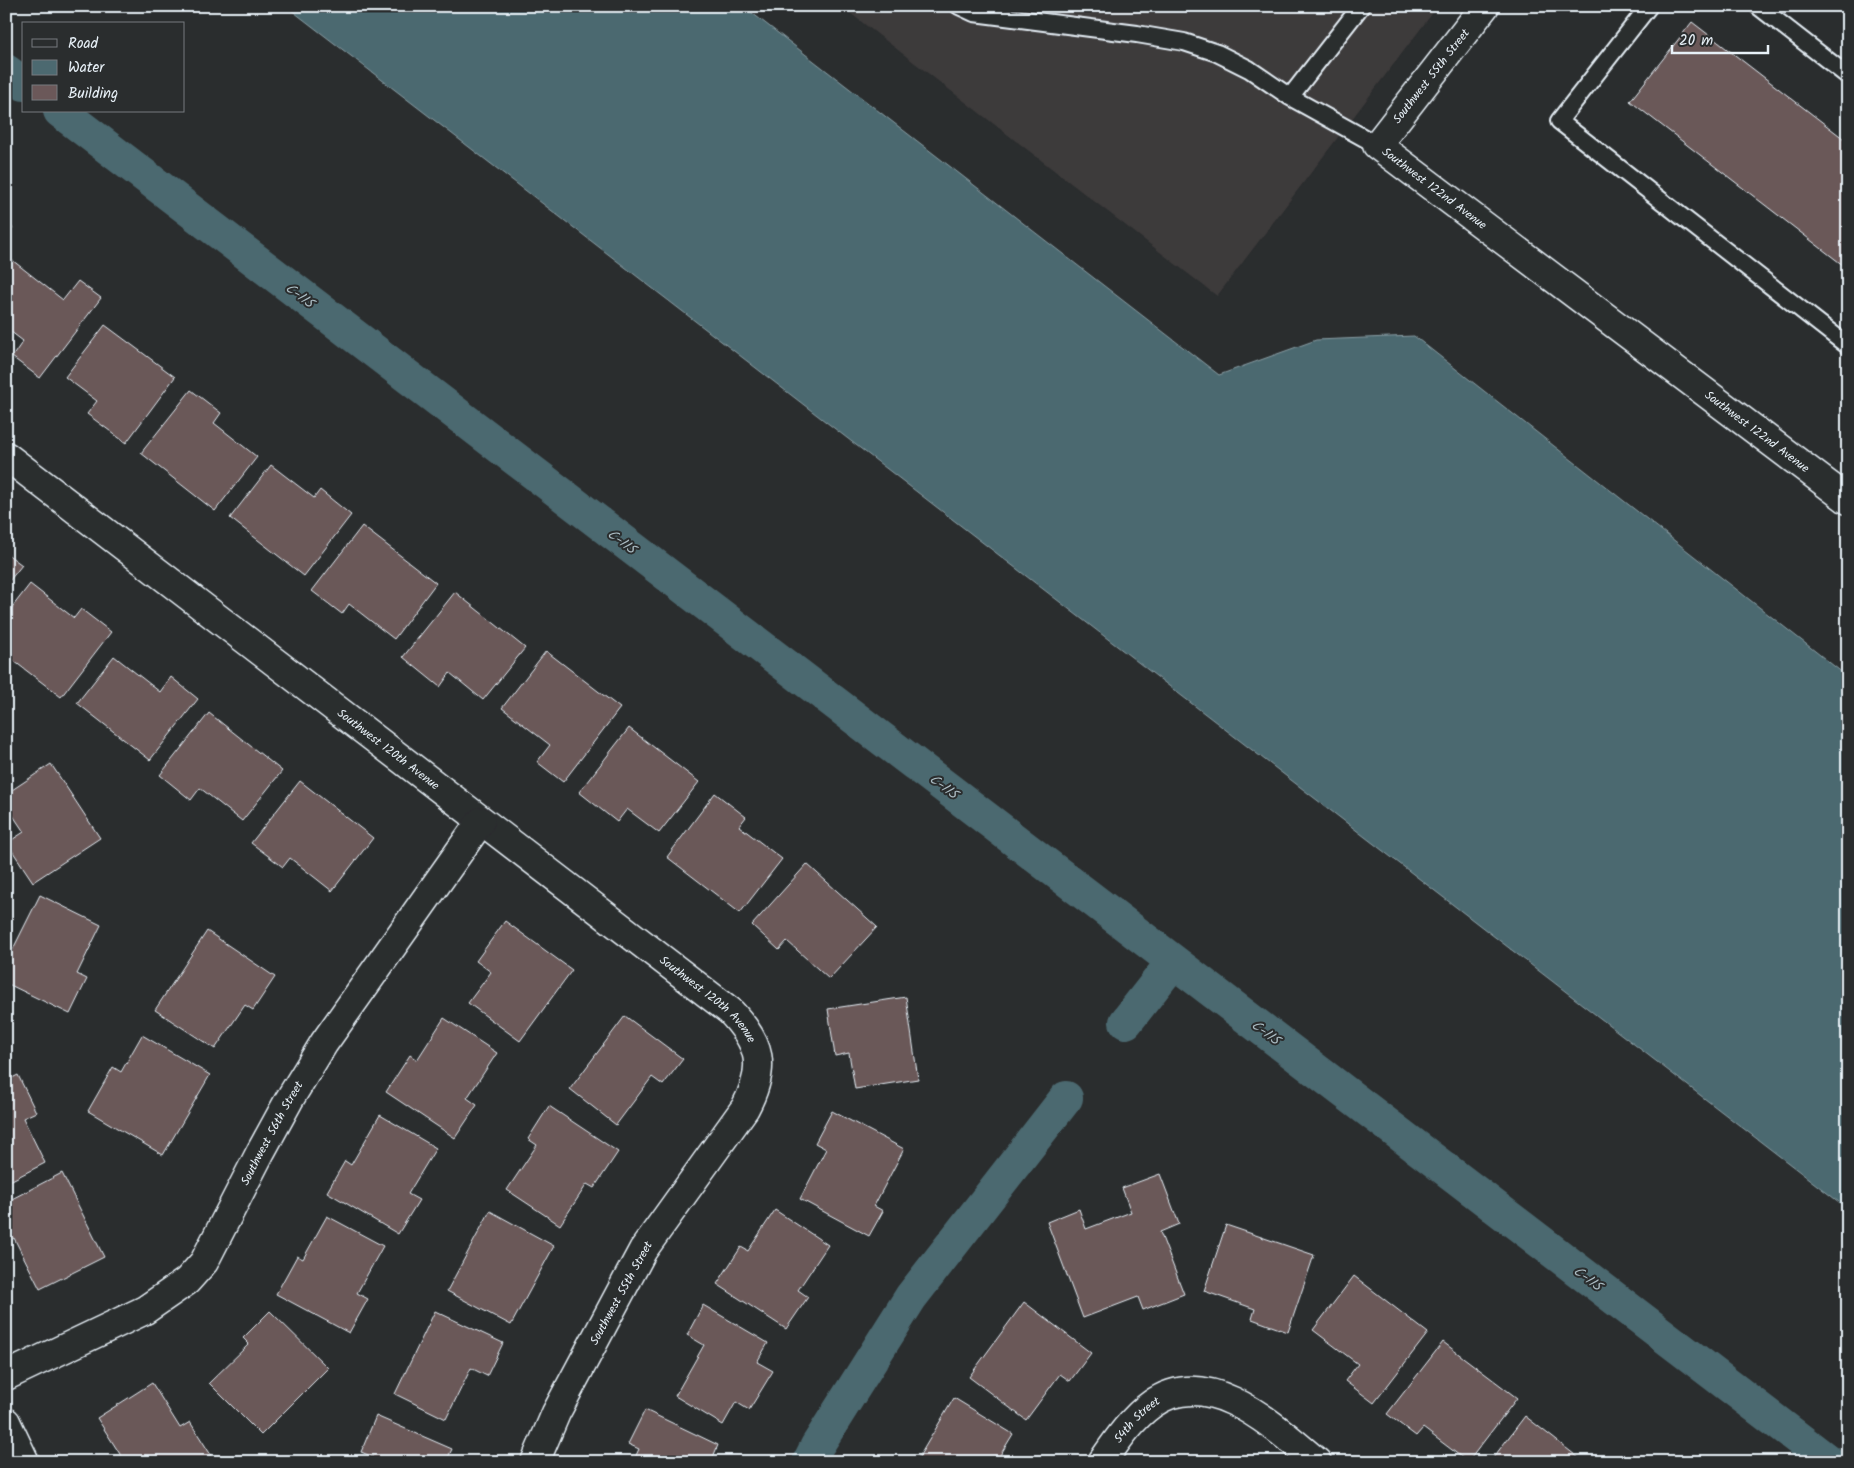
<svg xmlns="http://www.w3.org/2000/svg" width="1854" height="1468" font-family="Kalam,sans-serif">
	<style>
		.built { fill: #3e3a3b }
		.water { fill: #4c6970; stroke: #8a9fa6 }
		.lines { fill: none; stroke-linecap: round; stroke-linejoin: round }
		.canal { stroke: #4c6970; stroke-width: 34 }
		.building { fill: #6b5859; stroke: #e8f1f8 }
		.lane-casing { stroke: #e8f1f8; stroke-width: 20 }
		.street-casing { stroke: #e8f1f8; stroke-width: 31 }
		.lane { stroke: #2a2d2e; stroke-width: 16 }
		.street { stroke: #2a2d2e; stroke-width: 28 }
		.labels { text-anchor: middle; stroke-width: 4; stroke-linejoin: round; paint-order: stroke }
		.street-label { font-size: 12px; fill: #e8f1f8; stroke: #2a2d2e }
		.water-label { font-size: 14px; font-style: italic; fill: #aabbc2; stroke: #2a2d2e }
	</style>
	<rect width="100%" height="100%" fill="#2a2d2e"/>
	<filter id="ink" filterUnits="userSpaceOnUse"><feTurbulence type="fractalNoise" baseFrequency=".02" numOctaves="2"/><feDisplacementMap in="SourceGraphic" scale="10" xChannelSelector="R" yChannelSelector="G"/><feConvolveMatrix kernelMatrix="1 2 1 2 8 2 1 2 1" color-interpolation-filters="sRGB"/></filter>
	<g filter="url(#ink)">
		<path class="built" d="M841 6H1438L1217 296Z"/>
		<path class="water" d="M286 6H743L1219 375 1316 340 1414 336 1848 677V1209Z"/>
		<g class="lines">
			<path class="canal" d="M6 71 24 84
				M60 111 1829 1462
				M1126 1022 1173 962
				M809 1462 817 1446 911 1297 1066 1098"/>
		</g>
		<path class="building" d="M1692 22 1848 142V269L1630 101Z
			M6 223 13 228 6 237Z
			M12 260 63 300 78 281 101 298 40 378 12 357 23 341 6 328V268Z
			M105 325 175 377 126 443 87 414 97 401 65 377Z
			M191 390 221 413 214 423 257 457 215 511 141 453Z
			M271 465 314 498 320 490 351 515 304 576 230 518Z
			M362 526 436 583 394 639 349 604 342 614 312 591Z
			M6 553 22 565 6 585Z
			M30 584 74 618 81 609 111 632 61 697 6 655V615Z
			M455 592 525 648 483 700 450 673 440 687 403 657Z
			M546 651 620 708 563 782 537 762 550 745 502 708Z
			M114 656 160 692 171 677 198 699 150 760 77 703Z
			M209 713 282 771 242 821 200 788 191 800 160 775Z
			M629 728 699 782 659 833 627 809 617 822 579 792Z
			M51 764 100 838 33 882 7 843 24 832 6 805V794Z
			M300 781 373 838 332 891 290 858 283 867 251 843Z
			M715 793 746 817 739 826 782 859 740 913 667 857Z
			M807 864 877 927 829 979 787 941 779 950 752 925Z
			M40 895 101 925 77 974 87 979 70 1014 6 983V963Z
			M505 921 572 970 520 1041 468 1003 491 972 476 961Z
			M207 931 275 977 253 1010 245 1005 215 1049 155 1010Z
			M906 997 918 1079 855 1089 849 1053 835 1056 828 1009Z
			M625 1016 683 1059 663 1085 652 1077 616 1125 570 1089Z
			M444 1018 497 1053 467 1098 477 1105 455 1138 386 1092 410 1055 417 1060Z
			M142 1035 210 1075 163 1155 88 1111 113 1067 121 1072Z
			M18 1075 36 1112 23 1118 45 1163 6 1183V1081Z
			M549 1106 618 1152 594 1188 587 1184 560 1225 507 1190 537 1145 528 1139Z
			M832 1111 904 1149 874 1206 883 1211 869 1236 800 1199 826 1149 815 1143Z
			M380 1115 436 1148 408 1194 419 1200 398 1234 327 1192 345 1161 351 1165Z
			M62 1173 104 1257 40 1289 14 1238 6 1242V1202Z
			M1160 1174 1179 1224 1160 1232 1184 1294 1143 1310 1138 1297 1083 1318 1047 1222 1079 1209 1086 1229 1131 1212 1122 1188Z
			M775 1210 828 1245 798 1290 808 1297 786 1329 717 1284 741 1247 748 1251Z
			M490 1211 554 1246 511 1325 447 1291Z
			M327 1216 383 1246 357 1293 368 1299 349 1333 276 1294 297 1256 303 1259Z
			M1226 1225 1314 1255 1288 1332 1252 1319 1255 1309 1204 1291Z
			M1354 1276 1428 1333 1374 1403 1345 1381 1358 1364 1313 1330Z
			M1024 1302 1091 1353 1070 1381 1060 1374 1026 1420 969 1377Z
			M703 1305 768 1343 757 1362 773 1371 749 1410 736 1402 723 1425 675 1396 704 1345 687 1335Z
			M270 1311 328 1368 261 1435 209 1383 249 1344 243 1338Z
			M435 1311 503 1343 487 1376 471 1368 446 1419 395 1394Z
			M1443 1342 1517 1398 1468 1462 1423 1428 1416 1436 1387 1414Z
			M152 1383 180 1428 190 1422 211 1455 200 1462H125L97 1418Z
			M954 1398 1013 1434 996 1462H916Z
			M645 1410 718 1445 711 1462H633L639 1449 628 1444Z
			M376 1416 452 1449 446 1462H371L373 1457 361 1452Z
			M1525 1416 1584 1462H1490Z"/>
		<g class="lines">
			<g class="lane-casing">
				<path id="lane" d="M959 6 974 13 1137 34 1184 42 1217 53 1249 69 1290 97 1377 145
					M1649 6 1559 121 1848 346
					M1758 6 1848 76
					M1290 97 1361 6"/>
			</g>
			<g class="street-casing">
				<g id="street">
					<path id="s1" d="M1485 6 1377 145 1848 500"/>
					<path id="s2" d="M6 456 730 1011C761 1044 767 1067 745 1108L643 1250 556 1413 535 1462"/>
					<path id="s3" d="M6 1376 145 1310 187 1281 204 1262 260 1153 289 1100 324 1043 481 821"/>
					<path d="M6 1422 25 1462"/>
					<path id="s4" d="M1102 1462C1116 1442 1132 1418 1152 1404 1209 1363 1276 1428 1317 1462"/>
				</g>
			</g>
			<use href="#lane" class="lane"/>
			<use href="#street" class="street"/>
		</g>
	</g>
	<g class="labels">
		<g class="street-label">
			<text transform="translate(1431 76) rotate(-52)" y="4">Southwest 55th Street</text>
			<text dy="4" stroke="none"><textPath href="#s1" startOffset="248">Southwest 122nd Avenue</textPath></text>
			<text dy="4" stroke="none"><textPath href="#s1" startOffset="652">Southwest 122nd Avenue</textPath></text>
			<text dy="4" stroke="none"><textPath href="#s2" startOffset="482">Southwest 120th Avenue</textPath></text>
			<text dy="4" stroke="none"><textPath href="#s2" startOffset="888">Southwest 120th Avenue</textPath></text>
			<text dy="4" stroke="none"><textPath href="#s3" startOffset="376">Southwest 56th Street</textPath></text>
			<text transform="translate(621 1293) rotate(-61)" y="4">Southwest 55th Street</text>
			<text dy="4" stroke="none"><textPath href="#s4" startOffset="55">54th Street</textPath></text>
		</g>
		<g class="water-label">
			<text transform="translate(300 295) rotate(37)" y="5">C-11S</text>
			<text transform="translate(622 541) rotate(37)" y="5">C-11S</text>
			<text transform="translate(944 786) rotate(37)" y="5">C-11S</text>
			<text transform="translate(1266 1032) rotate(37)" y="5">C-11S</text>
			<text transform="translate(1588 1278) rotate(37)" y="5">C-11S</text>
		</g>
	</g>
	<rect width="1854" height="1468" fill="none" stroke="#2a2d2e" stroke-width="25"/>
	<rect x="12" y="12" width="1829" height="1443" fill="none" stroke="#e8f1f8" stroke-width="2" filter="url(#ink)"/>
	<rect x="22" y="22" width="162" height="90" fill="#2a2d2e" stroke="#767b7f"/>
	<rect x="32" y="39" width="25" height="8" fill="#2a2d2e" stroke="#767b7f"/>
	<text x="68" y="48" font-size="15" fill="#e8f1f8">Road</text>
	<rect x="32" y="60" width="25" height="15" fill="#4c6970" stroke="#767b7f"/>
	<text x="68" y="72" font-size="15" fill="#e8f1f8">Water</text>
	<rect x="32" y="85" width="25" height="15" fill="#6b5859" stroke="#767b7f"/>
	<text x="68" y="98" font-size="15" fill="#e8f1f8">Building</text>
	<path d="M1672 45v8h96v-8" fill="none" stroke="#e8f1f8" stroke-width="2.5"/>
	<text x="1679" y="45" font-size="15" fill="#e8f1f8" stroke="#2a2d2e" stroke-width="4" paint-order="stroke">20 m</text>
</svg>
